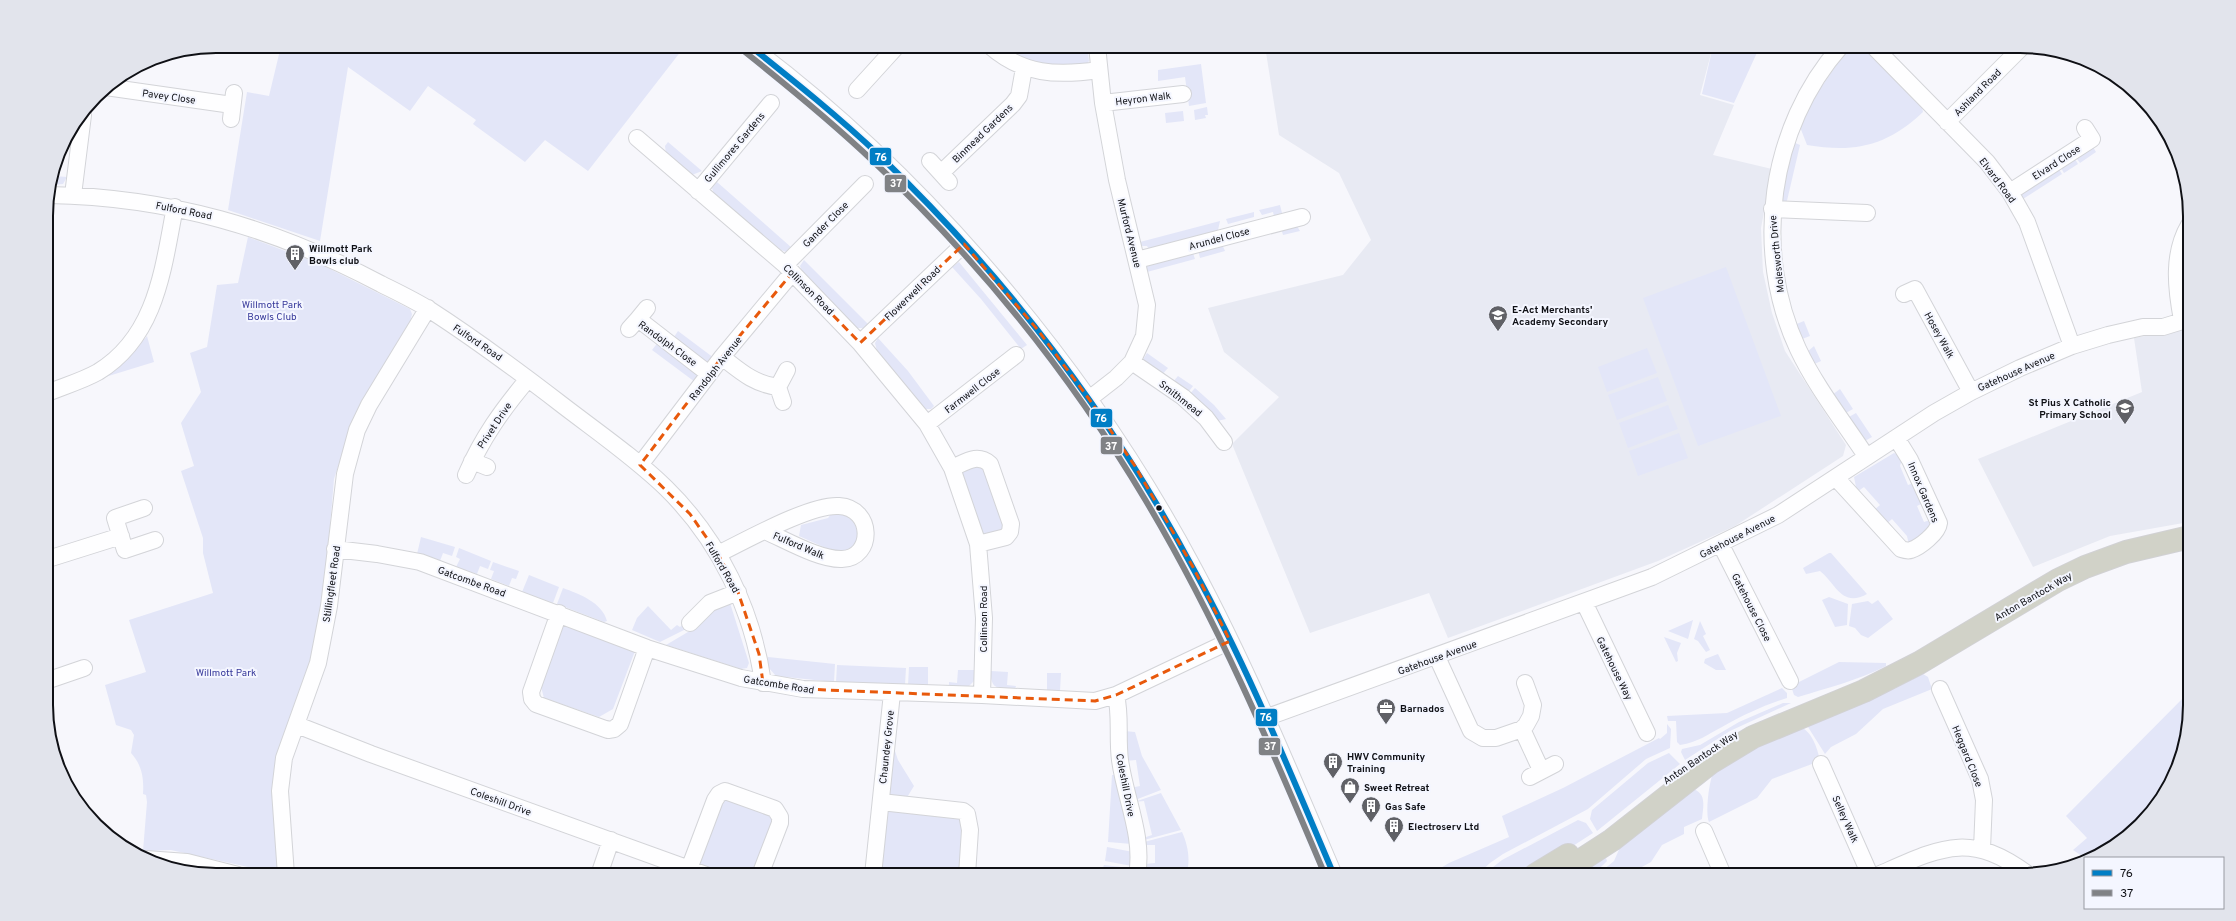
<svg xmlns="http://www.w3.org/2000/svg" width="2236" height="921" font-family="Overpass,sans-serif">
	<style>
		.built { fill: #e8eaf3 }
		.green { fill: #e3e6f8 }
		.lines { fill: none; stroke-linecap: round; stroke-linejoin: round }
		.minor-casing { stroke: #d3d4d8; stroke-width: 18 }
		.highway-casing { stroke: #d1d1d4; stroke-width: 24 }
		.minor { stroke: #fefeff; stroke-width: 16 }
		.highway { stroke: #d1d2c8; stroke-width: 22 }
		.bus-1-casing { stroke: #f4f6ff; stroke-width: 9 }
		.bus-2-casing { stroke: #f4f6ff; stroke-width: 9 }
		.bus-1 { stroke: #007ec5; stroke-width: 6 }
		.bus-2 { stroke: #808285; stroke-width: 6 }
		.marked { fill: none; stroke: #e8590c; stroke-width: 3; stroke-dasharray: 8 5; stroke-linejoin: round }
		.bus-dot { fill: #0f1015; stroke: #f4f6ff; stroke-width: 1.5 }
		.labels { text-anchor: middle; stroke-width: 4; stroke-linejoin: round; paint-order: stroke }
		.street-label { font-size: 10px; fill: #0f1015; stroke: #f4f6ff }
		.poi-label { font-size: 10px; font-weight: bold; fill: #0f1015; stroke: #f4f6ff; text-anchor: start }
		.park-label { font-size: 10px; fill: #37399b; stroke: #f4f6ff }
		.rim { fill: none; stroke: #0f1015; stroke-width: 2 }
		.line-badge { stroke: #f4f6ff; stroke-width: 1.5 }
		.badge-label { font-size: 11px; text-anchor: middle; font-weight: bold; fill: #fff }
	</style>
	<rect width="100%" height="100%" fill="#f7f7fc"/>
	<path class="built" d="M1265 46H1713L1700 95 1734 105 1713 155 1772 169 1761 228 1763 272 1772 313 1785 351 1846 445 1843 456 1735 526 1658 561 1448 638 1429 593 1310 633 1232 444 1279 397 1224 352 1208 308 1343 275 1371 240 1339 173 1279 135Z
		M2189 328V522L2110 536 2033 567 1978 459 2142 392 2134 338Z"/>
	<path class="green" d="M281 46H685L588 171 545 140 525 162 473 124 476 120 428 86 410 111 348 67 320 241 228 210 247 92 269 96Z
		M996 46H1087L1089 61 1086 65 1034 66Z
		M1713 46H1760L1734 103 1702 94Z
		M1849 47H1863L1922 107 1923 112C1887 146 1855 153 1807 145L1800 127 1813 99Z
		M1201 64 1206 103 1189 106 1185 77 1158 81V70Z
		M1207 107 1208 115H1205L1206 118 1195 120 1194 110Z
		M1183 111 1184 121 1166 123 1165 113Z
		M668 142 702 171 692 175 666 154 665 146Z
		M1793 142 1800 145 1786 205 1780 200Z
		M2093 147 2096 152 2080 163 2074 155Z
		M2073 156 2078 164 2064 173 2059 165Z
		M2057 166 2062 174 2023 199 2020 194Z
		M54 176 67 177 63 184 52 185Z
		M717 182 792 248 786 252 781 250 714 194 712 188Z
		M1280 205 1282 213 1274 216 1273 212 1262 215 1259 210Z
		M1254 212V217L1228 224 1226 219Z
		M1220 221 1218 230 1149 249 1147 246H1141L1140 242Z
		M1280 225 1297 226 1300 231 1283 235Z
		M248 237 320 264 410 309 412 314 410 323 347 439 334 479 325 586 312 658 284 743 280 864 276 870 271 872 171 850 143 851 147 802 146 795 143 794C144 778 142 765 131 753L134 735 131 730 116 725 105 685 146 672 129 620 213 593 203 553V538L181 471 194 466 181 423 201 392 190 353 207 347 217 285 238 283Z
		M1220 240 1225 251 1200 258 1198 250Z
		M1193 253 1195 259 1147 272V264Z
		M804 260 869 325 865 328H856L802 271 800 266Z
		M959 262 1027 345 1021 349 981 299 952 267Z
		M1726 267 1781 416 1698 446 1643 298Z
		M1804 321 1810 336 1802 339 1794 325Z
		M678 331 714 358 709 364 672 340Z
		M147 336 154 362 102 378 130 356Z
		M878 338 908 371 934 406 931 409H924L877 351 875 343Z
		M659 341 700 374 695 382 652 350Z
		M1814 346 1821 361 1812 365 1806 353Z
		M1647 348 1657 373 1607 392 1598 367Z
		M1147 353 1168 368 1160 377 1142 361Z
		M1178 376 1193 386 1187 394 1172 383Z
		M1658 377 1667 401 1617 420 1608 395Z
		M1195 388 1214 405 1226 419 1217 421 1188 396Z
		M1840 389 1853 409 1844 414 1832 395Z
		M1668 405 1678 429 1628 448 1619 423Z
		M1856 413 1872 437 1863 442 1847 418Z
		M1679 433 1688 458 1638 476 1629 451Z
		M1894 453 1899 455 1902 459 1900 466 1908 485 1916 482 1925 502 1917 506 1924 522 1933 519 1935 528 1909 545 1907 536 1892 519 1885 525 1873 511 1880 505 1864 487 1857 492 1854 477Z
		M981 466 985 471 1003 525 1002 530 987 536 982 534 961 472 963 469Z
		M840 512 856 522 860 536 852 552 829 554 826 548 799 536 801 525 828 518 832 513Z
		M421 537 455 547 452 556 443 553 440 561 417 554Z
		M459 548 491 561 488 569 480 566 477 574 456 567 460 559 456 557Z
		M1829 553H1831L1867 594C1842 608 1836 584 1820 571L1806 574 1803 568Z
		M493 562 519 571 516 579 512 578 509 586 491 579 494 571 490 570Z
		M529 575 559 587 553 603 522 592Z
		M563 588C579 594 602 602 607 621L604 622 557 604Z
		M1829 597 1848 604 1847 625 1835 627 1822 600Z
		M1878 600 1893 619 1868 638 1861 635 1855 628 1849 626 1852 604 1868 601 1872 604Z
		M730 603 749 663 747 668 741 669 666 645 693 629 714 610Z
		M648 606 671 630 677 625 680 627 686 621 690 627 660 642 632 630 637 618Z
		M1693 620 1688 639 1668 631Z
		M1700 621 1706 634 1703 636 1710 650 1706 652 1698 641 1694 639Z
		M562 624 635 651 613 709 599 717 544 698 540 683Z
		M1664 637 1681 643 1677 653 1678 661 1676 662Z
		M1718 654 1726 670H1716L1704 663 1705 659Z
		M768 657 835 664 834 682 776 676 768 667Z
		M1839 662 1886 663V666C1859 680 1827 688 1798 697L1794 695 1791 686Z
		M837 665 906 668 905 685 836 682Z
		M909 667H928V685H908Z
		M958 670H975V680L968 687H949V682L957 683Z
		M991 671 1008 672 1007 685 1016 686 1015 689C999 688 990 691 991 671Z
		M1047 673H1061L1060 691H1047Z
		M1923 674 1928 677 1932 689 1883 709 1856 734 1831 747 1825 754 1808 727 1809 724 1896 688Z
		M1782 688 1787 693V698C1764 705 1743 715 1722 727 1706 735 1699 742 1680 745L1677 742 1676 721H1668L1667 716 1727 713Z
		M2190 691V705L2181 760 2155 808 2123 840 2090 858H2085L2073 850 2087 838 2066 816Z
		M1783 703H1791L1730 731 1685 760 1681 752 1682 749 1700 745 1739 722Z
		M1667 724 1671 729 1670 748 1646 759 1588 809 1503 854 1490 863 1477 875H1429L1449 863 1509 837 1502 816 1563 788 1659 738 1660 739 1667 733Z
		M1801 727C1813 733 1818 750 1820 761L1772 779 1757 798 1709 822C1705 814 1709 782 1713 773L1756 747Z
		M1124 731 1135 732 1142 756 1161 790 1135 800 1130 788 1140 786 1136 760 1125 761Z
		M893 745 898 760 914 786 906 799 890 797 886 788Z
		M1669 753 1680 764 1597 831 1590 819 1592 810 1648 763Z
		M1112 775H1115L1132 844 1108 842Z
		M1694 789C1707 795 1703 807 1702 819L1684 827V834L1662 845 1651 862 1629 874 1597 875 1614 861 1621 845Z
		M1161 793 1181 830 1144 840 1143 838 1152 835 1144 801 1134 802Z
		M721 797 771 813 773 824 753 875C737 875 707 874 697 860Z
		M887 809 958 814 967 836 961 839 959 875H878Z
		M1578 820 1586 823 1593 833 1528 875H1483L1502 860Z
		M1182 832C1188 845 1191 861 1186 875L1144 870 1145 864 1155 863V845H1145L1144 842Z
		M1107 847 1133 852 1132 866 1105 861Z
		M1606 858 1607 861C1598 871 1589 875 1575 875Z
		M1104 865 1130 868 1132 869 1130 875H1100Z"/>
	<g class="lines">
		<g class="minor-casing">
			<path id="minor" d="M750 46C928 179 1090 373 1194 569 1247 668 1290 772 1334 875
				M990 46C1023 75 1057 76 1099 70
				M1841 46C1769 127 1752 251 1798 349 1816 387 1843 421 1866 456
				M1873 46 1987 162 2010 192 2027 222 2072 346
				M106 87 232 105
				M857 90 897 46
				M1103 103 1183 94
				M231 119 234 93
				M1947 122 2023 46
				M637 138 785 265 860 343 927 424 952 468 978 544 984 618 982 695
				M930 161 949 182
				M941 173 1013 104 1019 96 1024 68
				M698 191 771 103
				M2010 192 2092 139 2085 128
				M49 195C169 197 275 228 381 284 397 292 414 300 430 310 475 339 518 371 561 404 596 431 634 457 666 488 719 540 753 610 763 683
				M73 195 83 115
				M1772 209 1867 213
				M1137 260 1302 217
				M785 265 865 184
				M1904 294 1915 289 1971 392
				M638 319 647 308
				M2182 320C2176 288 2172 254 2189 225
				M629 329 638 319 709 374
				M860 343 964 244
				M722 357C740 371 754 384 778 387L783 402
				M1132 362 1183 397 1206 418 1224 442
				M778 387 787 370
				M47 393C64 386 82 381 98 372 157 336 163 268 175 207
				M1089 399 1116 378 1132 362 1144 336 1147 305 1117 180 1103 103 1097 46
				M927 424 1016 355
				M472 461 487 467
				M640 465 722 357 792 273
				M952 468C966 462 977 453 990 464L1011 524 1010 532 1006 537 978 544
				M466 475C482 438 502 410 528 379
				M1837 479 1901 549C1904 550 1908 551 1911 550 1920 547 1938 533 1939 523L1910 460 1897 439
				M144 508 115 518 125 550 155 540
				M1721 545 1790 681
				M335 549 377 554 420 562 647 648 741 678 803 689 982 695 1095 701 1116 695 1230 641
				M718 554C745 541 810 504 839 506 874 508 874 558 842 559 820 560 786 540 765 531
				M48 559 121 536
				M1584 602 1647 733
				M559 613 531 692 532 699 536 704 608 730 614 729 620 724 647 648
				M690 623 710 603 738 592
				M1437 657 1471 731 1483 738H1496L1522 729 1526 725 1531 716 1533 705 1525 683
				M49 680 84 668
				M1940 689 1980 779 1984 800 1982 849
				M1116 695C1121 716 1117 738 1120 760 1125 798 1144 836 1137 875
				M1265 718 1652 577 1778 515 1934 413 1971 392 2020 368 2072 346 2108 335 2143 327H2163L2189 319
				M297 725 371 754 706 875
				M1522 729 1541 770
				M1821 764 1870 875
				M1530 777 1555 764
				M881 802 963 811 967 814 970 830 967 875
				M1704 831 1723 875
				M146 859 187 862 238 875
				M689 869 715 800 719 794 725 791 775 809 780 817V823L760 875
				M286 875 280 791 284 758 318 663 329 606 345 474 357 430 369 405 428 308
				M599 875 611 840
				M873 875 892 693
				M1878 875C1940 848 1969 830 2029 875"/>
		</g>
		<g class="highway-casing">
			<path id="highway" d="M1535 875 1568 855
				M1558 875 1612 840 1710 763 1753 737 1864 691 1919 663 2058 580 2085 567 2126 552 2190 537"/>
		</g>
		<use href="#minor" class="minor"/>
		<use href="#highway" class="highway"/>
		<g class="bus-1-casing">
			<path id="bus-1" d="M750 46C794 81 839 117 880 156 1005 276 1112 417 1194 570 1248 668 1290 772 1334 875"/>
		</g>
		<g class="bus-2-casing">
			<path id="bus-2" d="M745 52C789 87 833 123 874 162 979 261 1072 377 1146 501 1217 620 1271 747 1325 875"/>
		</g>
		<use href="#bus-1" class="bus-1"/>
		<use href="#bus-2" class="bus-2"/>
	</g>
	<path class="marked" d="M964 244 1037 329 1089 399 1135 466 1193 567 1230 641 1116 695 1095 701 803 689 763 683 759 654 738 592 718 554 690 514 640 465 722 357 792 273 860 343Z"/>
	<defs>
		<g id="building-pin" transform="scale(1)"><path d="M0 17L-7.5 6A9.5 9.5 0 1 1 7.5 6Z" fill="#606166" stroke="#f4f6ff"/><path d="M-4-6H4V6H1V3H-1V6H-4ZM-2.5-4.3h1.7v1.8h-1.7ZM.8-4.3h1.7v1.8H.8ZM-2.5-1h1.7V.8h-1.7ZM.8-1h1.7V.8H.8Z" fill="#fff"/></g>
		<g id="school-pin" transform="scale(1)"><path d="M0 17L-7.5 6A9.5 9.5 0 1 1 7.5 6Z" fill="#606166" stroke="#f4f6ff"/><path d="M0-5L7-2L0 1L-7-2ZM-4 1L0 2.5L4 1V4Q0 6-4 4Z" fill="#fff"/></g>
		<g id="office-pin" transform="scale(1)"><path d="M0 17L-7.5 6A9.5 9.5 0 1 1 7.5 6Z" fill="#606166" stroke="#f4f6ff"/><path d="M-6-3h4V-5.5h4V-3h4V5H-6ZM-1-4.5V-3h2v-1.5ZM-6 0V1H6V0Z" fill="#fff"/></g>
		<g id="shop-pin" transform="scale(1)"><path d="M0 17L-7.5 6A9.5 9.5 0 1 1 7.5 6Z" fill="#606166" stroke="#f4f6ff"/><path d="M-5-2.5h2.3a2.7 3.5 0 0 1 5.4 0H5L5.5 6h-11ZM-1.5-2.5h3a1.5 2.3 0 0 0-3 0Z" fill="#fff"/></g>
	</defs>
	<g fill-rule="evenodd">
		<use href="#building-pin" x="295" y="254"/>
		<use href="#school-pin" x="1498" y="315"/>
		<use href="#school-pin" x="2125" y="408"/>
		<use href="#office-pin" x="1386" y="708"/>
		<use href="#building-pin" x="1333" y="762"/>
		<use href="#shop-pin" x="1350" y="787"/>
		<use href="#building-pin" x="1371" y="806"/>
		<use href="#building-pin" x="1394" y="826"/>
	</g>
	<circle class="bus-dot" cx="1159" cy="508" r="3.5"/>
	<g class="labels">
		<g class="street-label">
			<text transform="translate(1977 92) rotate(-45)" y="4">Ashland Road</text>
			<text transform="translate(169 96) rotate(8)" y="4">Pavey Close</text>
			<text transform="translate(1143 98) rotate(-7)" y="4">Heyron Walk</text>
			<text transform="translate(982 133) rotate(-44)" y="4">Binmead Gardens</text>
			<text transform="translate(734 147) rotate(-50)" y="4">Gullimores Gardens</text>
			<text transform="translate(2056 162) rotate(-33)" y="4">Elvard Close</text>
			<text transform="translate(1998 180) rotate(53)" y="4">Elvard Road</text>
			<text transform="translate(184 210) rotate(11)" y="4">Fulford Road</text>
			<text transform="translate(825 224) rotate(-45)" y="4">Gander Close</text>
			<text transform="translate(1130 233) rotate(76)" y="4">Murford Avenue</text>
			<text transform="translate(1219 238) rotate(-15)" y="4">Arundel Close</text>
			<text transform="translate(1776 254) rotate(-96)" y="4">Molesworth Drive</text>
			<text transform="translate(809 289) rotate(45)" y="4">Collinson Road</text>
			<text transform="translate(912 293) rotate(-44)" y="4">Flowerwell Road</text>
			<text transform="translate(1940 335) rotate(61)" y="4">Hosey Walk</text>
			<text transform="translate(478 342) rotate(34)" y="4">Fulford Road</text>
			<text transform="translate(668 343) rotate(36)" y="4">Randolph Close</text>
			<text transform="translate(715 368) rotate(-52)" y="4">Randolph Avenue</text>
			<text transform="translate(2016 371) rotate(-24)" y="4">Gatehouse Avenue</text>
			<text transform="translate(972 390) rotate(-38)" y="4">Farmwell Close</text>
			<text transform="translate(1181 398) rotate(38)" y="4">Smithmead</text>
			<text transform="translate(494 425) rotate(-56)" y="4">Privet Drive</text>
			<text transform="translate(1924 492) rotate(67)" y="4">Innox Gardens</text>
			<text transform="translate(1737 536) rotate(-27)" y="4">Gatehouse Avenue</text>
			<text transform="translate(799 545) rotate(23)" y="4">Fulford Walk</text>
			<text transform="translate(723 567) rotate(60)" y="4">Fulford Road</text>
			<text transform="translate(472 581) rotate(20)" y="4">Gatcombe Road</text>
			<text transform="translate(331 584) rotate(-82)" y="4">Stillingfleet Road</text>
			<text transform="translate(2033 596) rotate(-30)" y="4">Anton Bantock Way</text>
			<text transform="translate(1752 607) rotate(63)" y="4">Gatehouse Close</text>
			<text transform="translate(983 619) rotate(-90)" y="4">Collinson Road</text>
			<text transform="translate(1437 657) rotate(-20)" y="4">Gatehouse Avenue</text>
			<text transform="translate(1615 668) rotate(64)" y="4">Gatehouse Way</text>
			<text transform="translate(779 684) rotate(9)" y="4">Gatcombe Road</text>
			<text transform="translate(886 747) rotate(-84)" y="4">Chaundey Grove</text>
			<text transform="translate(1968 756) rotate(68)" y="4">Heggard Close</text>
			<text transform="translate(1700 757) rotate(-34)" y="4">Anton Bantock Way</text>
			<text transform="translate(1126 785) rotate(79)" y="4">Coleshill Drive</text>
			<text transform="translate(501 801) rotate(20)" y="4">Coleshill Drive</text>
			<text transform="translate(1846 819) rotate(66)" y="4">Selley Walk</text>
		</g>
		<g class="poi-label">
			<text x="309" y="252">Willmott Park<tspan x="309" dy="12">Bowls club</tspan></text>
			<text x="1512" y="313">E-Act Merchants'<tspan x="1512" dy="12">Academy Secondary</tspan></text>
			<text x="2111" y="406" text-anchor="end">St Pius X Catholic<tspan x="2111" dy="12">Primary School</tspan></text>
			<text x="1400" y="712">Barnados</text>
			<text x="1347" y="760">HWV Community<tspan x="1347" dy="12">Training</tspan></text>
			<text x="1364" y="791">Sweet Retreat</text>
			<text x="1385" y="810">Gas Safe</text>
			<text x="1408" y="830">Electroserv Ltd</text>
		</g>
		<g class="park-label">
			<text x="272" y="308">Willmott Park<tspan x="272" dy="12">Bowls Club</tspan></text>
			<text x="226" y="676">Willmott Park</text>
		</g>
	</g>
	<path d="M0 0H2236V921H0ZM216 53H2020A163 163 0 0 1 2183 216V705A163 163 0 0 1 2020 868H216A163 163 0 0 1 53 705V216A163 163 0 0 1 216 53Z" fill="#e2e4ec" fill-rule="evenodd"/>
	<path class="rim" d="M216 53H2020A163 163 0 0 1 2183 216V705A163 163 0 0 1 2020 868H216A163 163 0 0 1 53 705V216A163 163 0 0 1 216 53Z"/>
	<g class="line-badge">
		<rect x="869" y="147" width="23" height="19" rx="4" fill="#007ec5"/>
		<rect x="884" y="174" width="23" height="19" rx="4" fill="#808285"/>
		<rect x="1090" y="408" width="23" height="20" rx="4" fill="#007ec5"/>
		<rect x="1100" y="436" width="23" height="19" rx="4" fill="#808285"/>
		<rect x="1255" y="708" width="23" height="19" rx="4" fill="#007ec5"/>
		<rect x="1258" y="737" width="23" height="19" rx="4" fill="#808285"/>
	</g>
	<g class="badge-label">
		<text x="881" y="161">76</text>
		<text x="896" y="187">37</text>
		<text x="1101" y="422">76</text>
		<text x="1111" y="450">37</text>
		<text x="1266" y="721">76</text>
		<text x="1270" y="750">37</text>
	</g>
	<rect x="2084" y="857" width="140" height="52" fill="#f4f6ff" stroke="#989aa1"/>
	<rect x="2092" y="870" width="20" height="6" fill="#007ec5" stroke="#989aa1"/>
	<text x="2120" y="877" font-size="12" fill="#0f1015">76</text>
	<rect x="2092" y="890" width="20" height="6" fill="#808285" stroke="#989aa1"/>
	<text x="2120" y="897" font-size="12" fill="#0f1015">37</text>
</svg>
